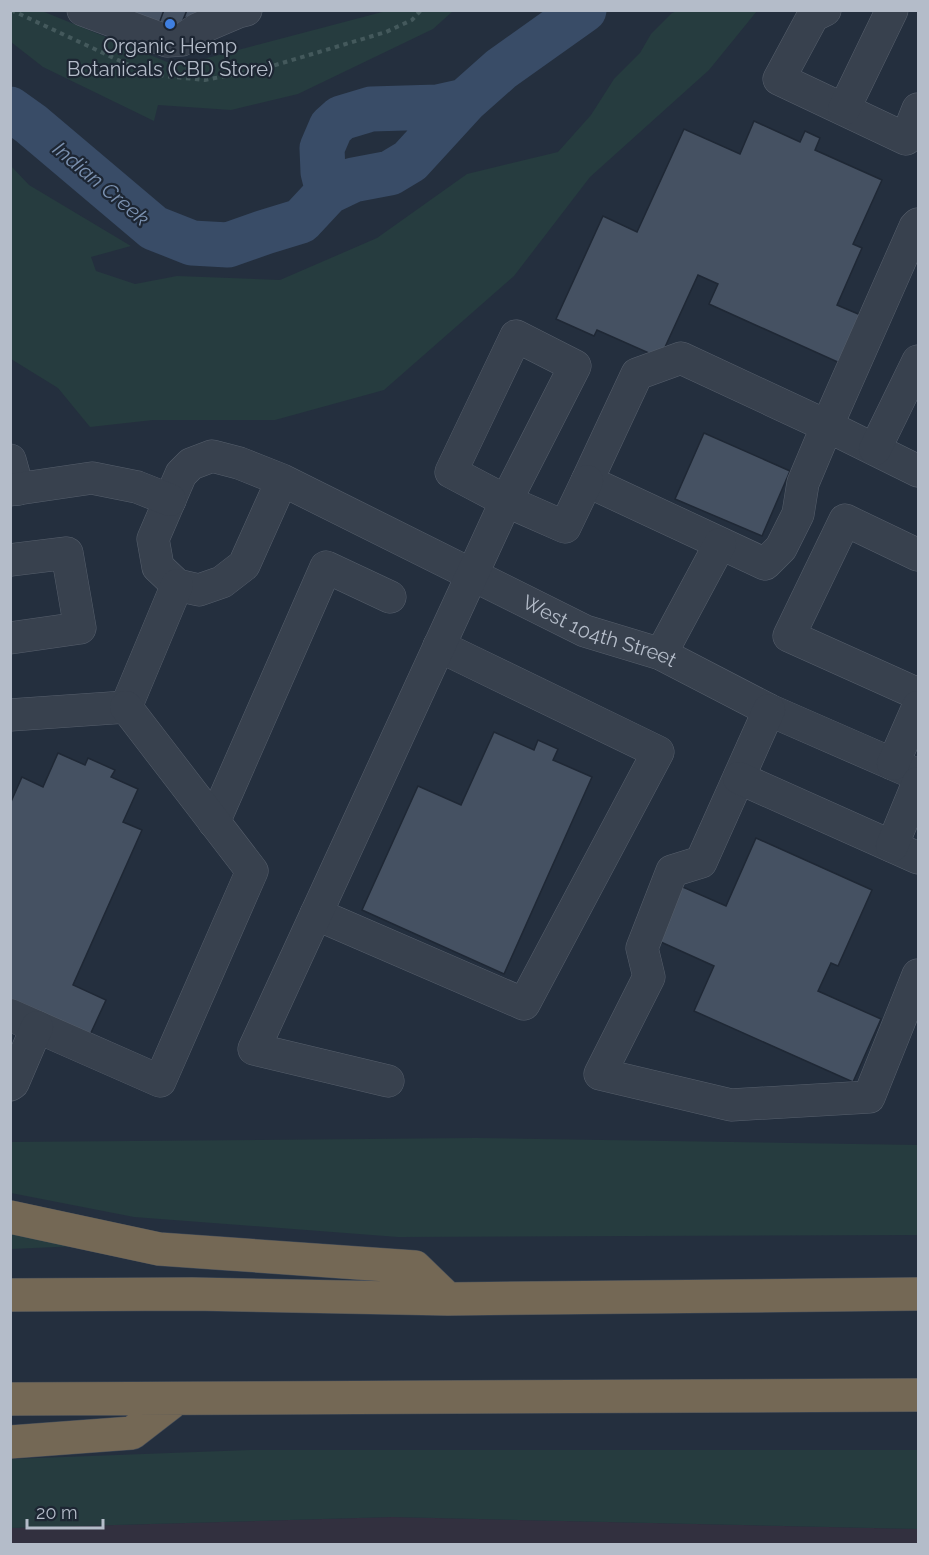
<svg xmlns="http://www.w3.org/2000/svg" width="929" height="1555" font-family="Raleway,sans-serif">
	<style>
		.medical { fill: #32303f }
		.green { fill: #263c3f }
		.lines { fill: none; stroke-linecap: round; stroke-linejoin: round }
		.river { stroke: #394c67; stroke-width: 45 }
		.building { fill: #455162; stroke: #1f2835; stroke-width: 1.5 }
		.minor-casing { stroke: #565f6c; stroke-width: 33 }
		.highway-casing { stroke: #434c59; stroke-width: 34 }
		.path { stroke: #44595c; stroke-width: 4; stroke-dasharray: 4.5 4.5; stroke-linecap: butt }
		.minor { stroke: #38414e; stroke-width: 32 }
		.highway { stroke: #746855; stroke-width: 33 }
		.shop-dot { fill: #3f7fe0; stroke: #1d2633; stroke-width: 2 }
		.labels { text-anchor: middle; stroke-width: 4.5; stroke-linejoin: round; paint-order: stroke }
		.poi-label { font-size: 20px; fill: #b4bcc9; stroke: #1d2633 }
		.street-label { font-size: 20px; fill: #b4bcc9; stroke: #1d2633 }
		.water-label { font-size: 21px; font-style: italic; fill: #7c92b1; stroke: #1d2633 }
	</style>
	<rect width="100%" height="100%" fill="#242f3e"/>
	<path class="medical" d="M392 1517 918 1529V1544H11L10 1528Z"/>
	<path class="green" d="M680 10 757 11 709 70 590 177 514 276 384 390 275 420H153L90 427 58 388 11 359V166L29 185 131 246 91 257 96 271 135 284 177 276 280 280 377 238 467 174 558 152 591 115 614 79 640 53 651 34 672 13Z
		M10 11H42L177 66 386 11H453L433 29 298 94 231 110 158 105 154 121 43 67 11 42Z
		M476 1138 918 1145V1235L398 1237 134 1217 11 1193V1142Z
		M10 1233 78 1246 11 1249Z
		M250 1450H918V1529L392 1517 11 1528V1459Z"/>
	<g class="lines">
		<path class="river" d="M10 109 31 124 154 228 192 243 228 245 265 232 301 221 328 192 353 180 390 173 410 161 465 101 501 69 584 10
			M328 192 323 172 322 148 331 127 341 118 371 109 438 107 465 101"/>
	</g>
	<path class="building" d="M112 10H164L157 29Z
		M164 10H187L176 37 157 29Z
		M187 10H202L201 15 184 18Z
		M754 121 800 142 805 131 820 138 815 150 882 180 853 244 862 248 837 305 863 316 842 364 709 304 718 284 698 275 660 358 597 330 594 336 556 319 603 216 637 232 684 129 740 154Z
		M704 433 790 471 762 536 675 499Z
		M494 732 534 750 538 740 558 749 553 760 592 777 504 974 362 910 418 786 461 805Z
		M58 753 85 765 88 758 115 770 111 777 138 789 123 822 142 830 73 985 106 1000 89 1037 10 1002V804L22 777 43 787Z
		M756 838 872 890 838 966 831 963 818 991 881 1019 853 1082 694 1011 714 966 652 938 676 884 726 906Z"/>
	<g class="lines">
		<g class="minor-casing">
			<g id="minor">
				<path d="M83 10 167 41 182 40 198 29 238 12 246 10"/>
				<path d="M825 10 813 16 779 79 906 139 918 109"/>
				<path d="M844 109 892 10"/>
				<path d="M918 224 915 227 827 426 681 358 637 374 587 481 765 564 781 548 798 514 803 483 827 426 918 471"/>
				<path d="M875 449 918 361"/>
				<path d="M10 460 18 489"/>
				<path id="s1" d="M282 480 244 565 222 582 199 590 177 585 158 567 153 539 181 474 191 464 212 456 239 463 282 480 585 631 661 654 769 710 918 775"/>
				<path d="M10 490 92 478 137 487 170 500"/>
				<path d="M918 555 845 520 789 636 918 694"/>
				<path d="M10 560 67 553 80 628 10 638"/>
				<path d="M661 654 720 544"/>
				<path d="M126 707 177 585"/>
				<path d="M769 710 701 862 672 871 642 948 649 977 600 1074 731 1105 869 1097 918 975"/>
				<path d="M10 715 126 707"/>
				<path d="M893 764 918 707"/>
				<path d="M739 778 918 858"/>
				<path d="M214 822 326 567 390 597"/>
				<path d="M892 846 918 783"/>
				<path d="M316 914 524 1004 658 752 439 646"/>
				<path d="M10 1015 160 1081 252 871 126 707"/>
				<path d="M388 1081 254 1049 506 501 575 366 516 336 451 472 506 501 565 527 587 481"/>
				<path d="M10 1085 13 1083 37 1027"/>
			</g>
		</g>
		<g class="highway-casing">
			<path id="highway" d="M10 1217 159 1249 415 1267 448 1299
				M10 1295 192 1294 448 1299 918 1294
				M10 1399 918 1395
				M10 1442 132 1433 176 1399"/>
		</g>
		<path class="path" d="M11 10 131 66 164 76 205 80 262 69 386 32 412 20 421 10"/>
		<use href="#minor" class="minor"/>
		<use href="#highway" class="highway"/>
	</g>
	<circle class="shop-dot" cx="170" cy="24" r="6"/>
	<g class="labels">
		<g class="poi-label">
			<text x="170" y="53">Organic Hemp<tspan x="170" dy="23">Botanicals (CBD Store)</tspan></text>
		</g>
		<g class="street-label">
			<text dy="7" stroke="none"><textPath href="#s1" startOffset="756">West 104th Street</textPath></text>
		</g>
		<g class="water-label">
			<text transform="translate(101 184) rotate(40)" y="7">Indian Creek</text>
		</g>
	</g>
	<rect width="929" height="1555" fill="none" stroke="#b4bcc9" stroke-width="24"/>
	<path d="M27 1519v9h76v-9" fill="none" stroke="#b4bcc9" stroke-width="3"/>
	<text x="36" y="1519" font-size="18" fill="#b4bcc9" stroke="#1d2633" stroke-width="4.5" paint-order="stroke">20 m</text>
</svg>
